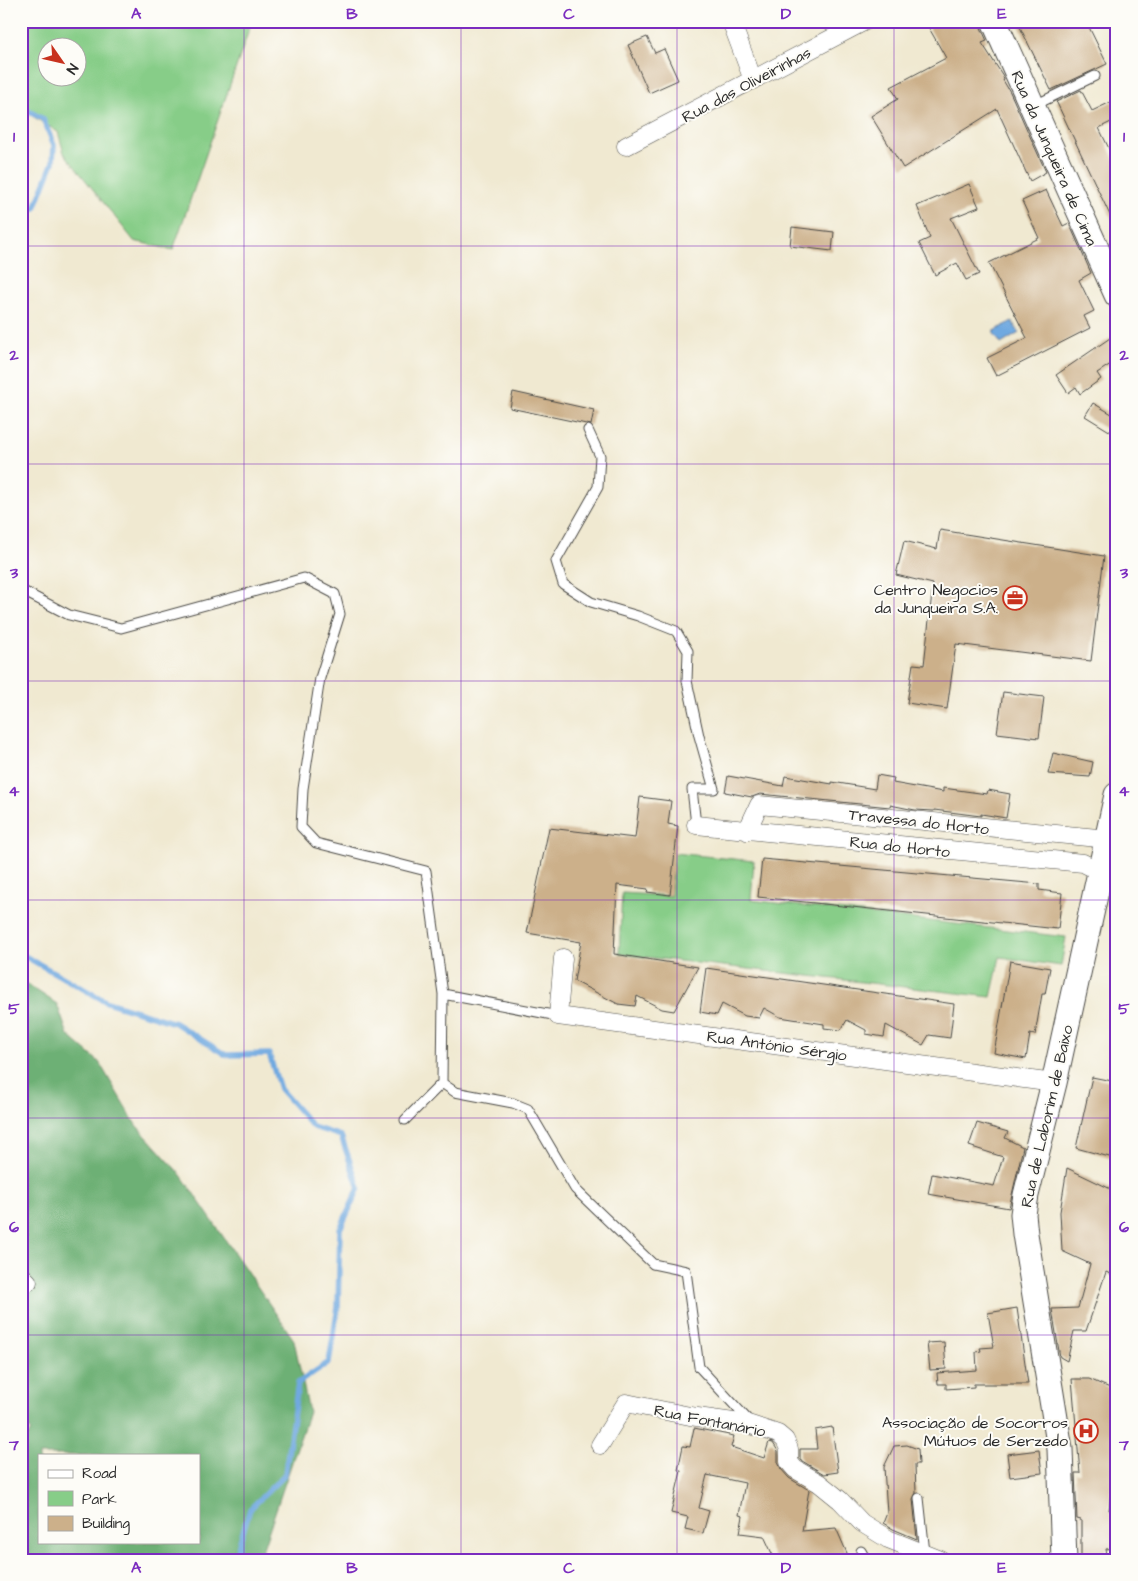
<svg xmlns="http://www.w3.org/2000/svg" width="1138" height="1581" font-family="'Architects Daughter',sans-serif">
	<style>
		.green { fill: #87cd88; stroke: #597c5a; fill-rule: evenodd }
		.forest { fill: #6db074; stroke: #4c6e50; fill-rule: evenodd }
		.water { fill: #70a9e0; stroke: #4e6a86 }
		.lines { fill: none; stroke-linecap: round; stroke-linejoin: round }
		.stream { stroke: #70a9e0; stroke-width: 5.5 }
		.building { fill: #ccb08a }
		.service-casing { stroke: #494844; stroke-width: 11 }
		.minor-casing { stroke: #494844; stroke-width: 19 }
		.secondary-casing { stroke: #494844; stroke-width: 27 }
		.service { stroke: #fff; stroke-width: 9 }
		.minor { stroke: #fff; stroke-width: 18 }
		.secondary { stroke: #fff; stroke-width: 25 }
		.grid { fill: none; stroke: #7b2cbf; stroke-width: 1; stroke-opacity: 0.55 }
		.labels { text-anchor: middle; stroke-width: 4; stroke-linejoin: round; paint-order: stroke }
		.street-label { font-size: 16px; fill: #2b2b2b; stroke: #fdfcf7 }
		.poi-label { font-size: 16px; fill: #2b2b2b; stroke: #fdfcf7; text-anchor: end }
		.neatline { fill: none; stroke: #7b2cbf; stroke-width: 2 }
		.grid-label { font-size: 16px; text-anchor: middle; font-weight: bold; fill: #7b2cbf }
	</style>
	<rect width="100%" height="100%" fill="#fdfcf7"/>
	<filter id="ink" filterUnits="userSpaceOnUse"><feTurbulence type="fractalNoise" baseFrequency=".02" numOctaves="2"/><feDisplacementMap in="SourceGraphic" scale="10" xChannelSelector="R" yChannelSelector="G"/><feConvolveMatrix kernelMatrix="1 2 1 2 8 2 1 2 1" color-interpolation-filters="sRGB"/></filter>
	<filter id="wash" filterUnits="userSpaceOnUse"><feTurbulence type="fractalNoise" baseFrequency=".0096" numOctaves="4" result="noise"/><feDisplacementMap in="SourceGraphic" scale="20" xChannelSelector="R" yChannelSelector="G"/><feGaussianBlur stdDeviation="1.12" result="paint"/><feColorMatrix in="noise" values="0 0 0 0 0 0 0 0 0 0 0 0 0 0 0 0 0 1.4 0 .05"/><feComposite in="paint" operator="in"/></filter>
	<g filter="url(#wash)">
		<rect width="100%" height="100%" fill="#f0e9d1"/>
		<path class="green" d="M21 21H252L173 250 134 241 64 153 58 132 21 109ZM48 48H78V78H48Z
			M674 853 754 861 751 900 1066 937 1061 966 1000 957 991 997 619 954 622 893 671 896Z"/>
		<path class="forest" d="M21 980 57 1004 68 1035 99 1062 136 1125 181 1175 294 1340 309 1412 259 1560H26L25 1506 21 1500V1446L31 1431 21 1420ZM39 1455H199V1542H39Z"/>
		<path class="water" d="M1012 321 1019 333 1001 344 993 332Z"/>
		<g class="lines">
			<path class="stream" d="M21 107 43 119 54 145 53 162 35 208 21 216
				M21 954 107 1002 175 1023 226 1055 269 1054 280 1089 313 1127 341 1136 359 1188 340 1229 338 1307 329 1362 298 1383 285 1474 250 1509 235 1557 239 1560"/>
		</g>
		<g id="blocks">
			<path class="building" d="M925 21H978L987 41 982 43 1003 76 1004 79 1003 80 1010 92 1046 172 1030 181 997 109 903 168 871 116 898 99 891 87 946 58Z
				M1017 21H1086L1107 64 1051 90Z
				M647 37 655 53 664 49 678 80 649 93 628 45Z
				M1081 90 1092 111 1117 99V119L1099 128 1117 165V230L1057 103 1056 102Z
				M969 184 979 207 951 218 979 274 966 280 957 263 935 275 919 243 930 238 917 206Z
				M1046 190 1063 226 1069 223 1091 273 1079 280 1094 311 1084 316 1090 328 996 376 987 358 1027 338 989 263 1039 238 1022 201Z
				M792 227 834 232 832 251 790 246Z
				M1110 338 1117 348V360L1097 373 1101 379 1080 394 1076 387 1068 393 1056 375Z
				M513 392 594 410 591 425 510 408Z
				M1093 403 1117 417V423L1111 432 1085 416Z
				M940 530 1104 556 1091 661 956 644 947 709 907 703 913 664 924 665 933 584 896 575 904 541 937 549Z
				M1003 692 1044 697 1039 738 997 733Z
				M1053 753 1093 762 1090 777 1048 774Z
				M877 775 894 778 893 783 943 792V788L987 794 988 790 1010 794 1006 818 981 814V816L934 810V811L915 810 890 805V807L760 794 752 797 725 792 728 776 783 786 785 776 832 784V782L875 789Z
				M640 797 671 801 668 824 678 826 670 895 647 892 648 889 617 885 614 954 698 967 674 1011 662 1009 637 996 635 1006 618 1004 574 981 581 942 527 933 549 828 635 838Z
				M762 859 1039 884V890L1062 893 1058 929 758 897Z
				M1010 961 1050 968 1045 994H1042L1035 1035 1030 1034 1026 1059 994 1053Z
				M706 968 954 1004 950 1038 929 1035 923 1045 886 1025 884 1037 866 1034V1030L847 1020 841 1030 824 1028V1024L780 1017 764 1008 759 1018 745 1016 722 1004 717 1015 700 1012Z
				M1092 1077 1117 1082V1159L1076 1148Z
				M977 1123 1008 1132 1005 1138 1023 1147 1009 1208 928 1194 932 1174 994 1186 1003 1157 969 1146Z
				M1067 1168 1117 1192V1277L1106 1272 1086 1331H1074L1067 1361 1060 1357 1052 1309 1078 1308 1090 1264 1062 1251 1060 1212Z
				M1017 1308 1028 1384H974V1387L946 1389V1384H938L937 1373 977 1370 976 1352 981 1351 980 1348 994 1347 988 1313Z
				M944 1342 946 1369 930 1370 927 1343Z
				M1072 1379H1089L1117 1391 1116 1479 1112 1480 1109 1510 1117 1511V1542L1116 1548 1106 1549 1107 1555 1081 1556V1520L1077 1519 1075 1473H1080Z
				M832 1427 838 1472 824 1474 802 1461 800 1458V1449H817L815 1430Z
				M694 1428 734 1436 731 1447 764 1458 769 1442 773 1443 778 1451V1462L781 1469 789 1478 809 1490 802 1531 836 1528 850 1560H775L764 1536 740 1533 743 1516 739 1515 745 1483 707 1475 699 1508 709 1511 703 1533 685 1529 688 1517 671 1513 681 1471 678 1470 683 1446 690 1447Z
				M907 1445 918 1449 919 1464H915L916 1493 913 1499 917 1539 893 1529 883 1523 887 1513 884 1467 894 1446Z
				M1039 1450 1042 1473 1010 1477 1007 1454Z"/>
		</g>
	</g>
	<g filter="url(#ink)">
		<use href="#blocks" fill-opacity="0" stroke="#494844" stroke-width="1"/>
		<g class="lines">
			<g class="service-casing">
				<path id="service" d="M1035 105 1095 76
					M588 430 600 456 598 487 556 561 563 584 591 602 638 616 676 631 688 651 687 681 699 736 714 789H692L696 825
					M21 590 69 615 121 628 304 578 335 594 340 614 320 678 303 789 301 827 316 843 426 871 443 994 558 1016
					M442 1083 455 1092 513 1103 528 1109 575 1189 653 1264 686 1271 699 1367 750 1422
					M405 1120 442 1083 443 994
					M919 1498 925 1553
					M861 1551 866 1560"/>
			</g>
			<g class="minor-casing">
				<path id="minor" d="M731 21 753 80
					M626 146 865 21
					M696 825 1083 863 1101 872
					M747 831 759 805 1108 839
					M563 958 558 1016 1054 1083
					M21 1275 28 1282
					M600 1445 626 1403 690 1416 748 1424 778 1434 785 1440 789 1449V1462L795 1469 819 1483 840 1500 862 1523 888 1539 941 1560"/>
			</g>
			<g class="secondary-casing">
				<path id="secondary" d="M994 21 1117 295
					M1064 1560 1060 1449 1025 1234 1023 1214 1026 1195 1054 1083 1117 795"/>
			</g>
			<use href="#service" class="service"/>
			<use href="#minor" class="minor"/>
			<use href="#secondary" class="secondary"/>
		</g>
	</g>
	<path class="grid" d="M244 21V1560M461 21V1560M677 21V1560M894 21V1560M21 246H1117M21 464H1117M21 681H1117M21 900H1117M21 1118H1117M21 1335H1117"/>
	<defs>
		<g id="office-ring" transform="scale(1.25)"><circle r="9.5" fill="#fdfcf7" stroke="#c8321e" stroke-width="1.5"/><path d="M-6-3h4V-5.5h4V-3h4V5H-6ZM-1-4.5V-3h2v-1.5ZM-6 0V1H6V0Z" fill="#c8321e"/></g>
		<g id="hospital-ring" transform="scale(1.25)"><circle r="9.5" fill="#fdfcf7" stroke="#c8321e" stroke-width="1.5"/><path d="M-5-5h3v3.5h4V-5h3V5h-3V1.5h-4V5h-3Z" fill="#c8321e"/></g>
	</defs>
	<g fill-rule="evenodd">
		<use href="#office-ring" x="1015" y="598"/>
		<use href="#hospital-ring" x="1086" y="1431"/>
	</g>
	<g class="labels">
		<g class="street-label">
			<text transform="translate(746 84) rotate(-28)" y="6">Rua das Oliveirinhas</text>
			<text transform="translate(1055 158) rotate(66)" y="6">Rua da Junqueira de Cima</text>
			<text transform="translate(919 821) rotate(6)" y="6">Travessa do Horto</text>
			<text transform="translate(900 846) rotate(6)" y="6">Rua do Horto</text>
			<text transform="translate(777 1045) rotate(8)" y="6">Rua António Sérgio</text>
			<text transform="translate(1046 1116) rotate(-77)" y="6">Rua de Laborim de Baixo</text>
			<text transform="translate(710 1420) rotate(11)" y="6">Rua Fontanário</text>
		</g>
		<g class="poi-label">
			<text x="998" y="595">Centro Negocios<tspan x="998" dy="18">da Junqueira S.A.</tspan></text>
			<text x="1068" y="1428">Associação de Socorros<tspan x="1068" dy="18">Mútuos de Serzedo</tspan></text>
		</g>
	</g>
	<rect width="1138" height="1581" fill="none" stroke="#fdfcf7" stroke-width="55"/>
	<rect x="38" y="1454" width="162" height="90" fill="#fdfcf7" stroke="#a9a8a5"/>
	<rect x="48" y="1470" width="25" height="8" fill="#ffffff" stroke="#a9a8a5"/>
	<text x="82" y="1478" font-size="15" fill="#2b2b2b">Road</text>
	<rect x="48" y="1491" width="25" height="15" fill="#87cd88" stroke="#a9a8a5"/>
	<text x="82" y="1504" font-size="15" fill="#2b2b2b">Park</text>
	<rect x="48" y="1516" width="25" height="15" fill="#ccb08a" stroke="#a9a8a5"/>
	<text x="82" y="1528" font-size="15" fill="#2b2b2b">Building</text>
	<g transform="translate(62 62) rotate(124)"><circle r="24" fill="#fdfcf7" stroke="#a9a8a5"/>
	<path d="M0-4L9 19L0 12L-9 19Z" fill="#c8321e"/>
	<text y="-8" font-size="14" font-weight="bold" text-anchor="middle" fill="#2b2b2b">N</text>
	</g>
	<rect x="28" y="28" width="1082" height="1526" class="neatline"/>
	<g class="grid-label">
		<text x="136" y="19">A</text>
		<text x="352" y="19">B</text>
		<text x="569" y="19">C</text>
		<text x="786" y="19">D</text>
		<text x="1002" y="19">E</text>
		<text x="14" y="142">1</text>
		<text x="1124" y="142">1</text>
		<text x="14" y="360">2</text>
		<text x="1124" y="360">2</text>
		<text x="14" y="578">3</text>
		<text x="1124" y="578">3</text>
		<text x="14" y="796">4</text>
		<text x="1124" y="796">4</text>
		<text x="14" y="1014">5</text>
		<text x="1124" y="1014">5</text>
		<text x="14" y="1232">6</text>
		<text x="1124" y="1232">6</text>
		<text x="14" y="1450">7</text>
		<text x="1124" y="1450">7</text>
		<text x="136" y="1573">A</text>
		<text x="352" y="1573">B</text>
		<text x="569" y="1573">C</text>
		<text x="786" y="1573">D</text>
		<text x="1002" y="1573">E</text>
	</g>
</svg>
